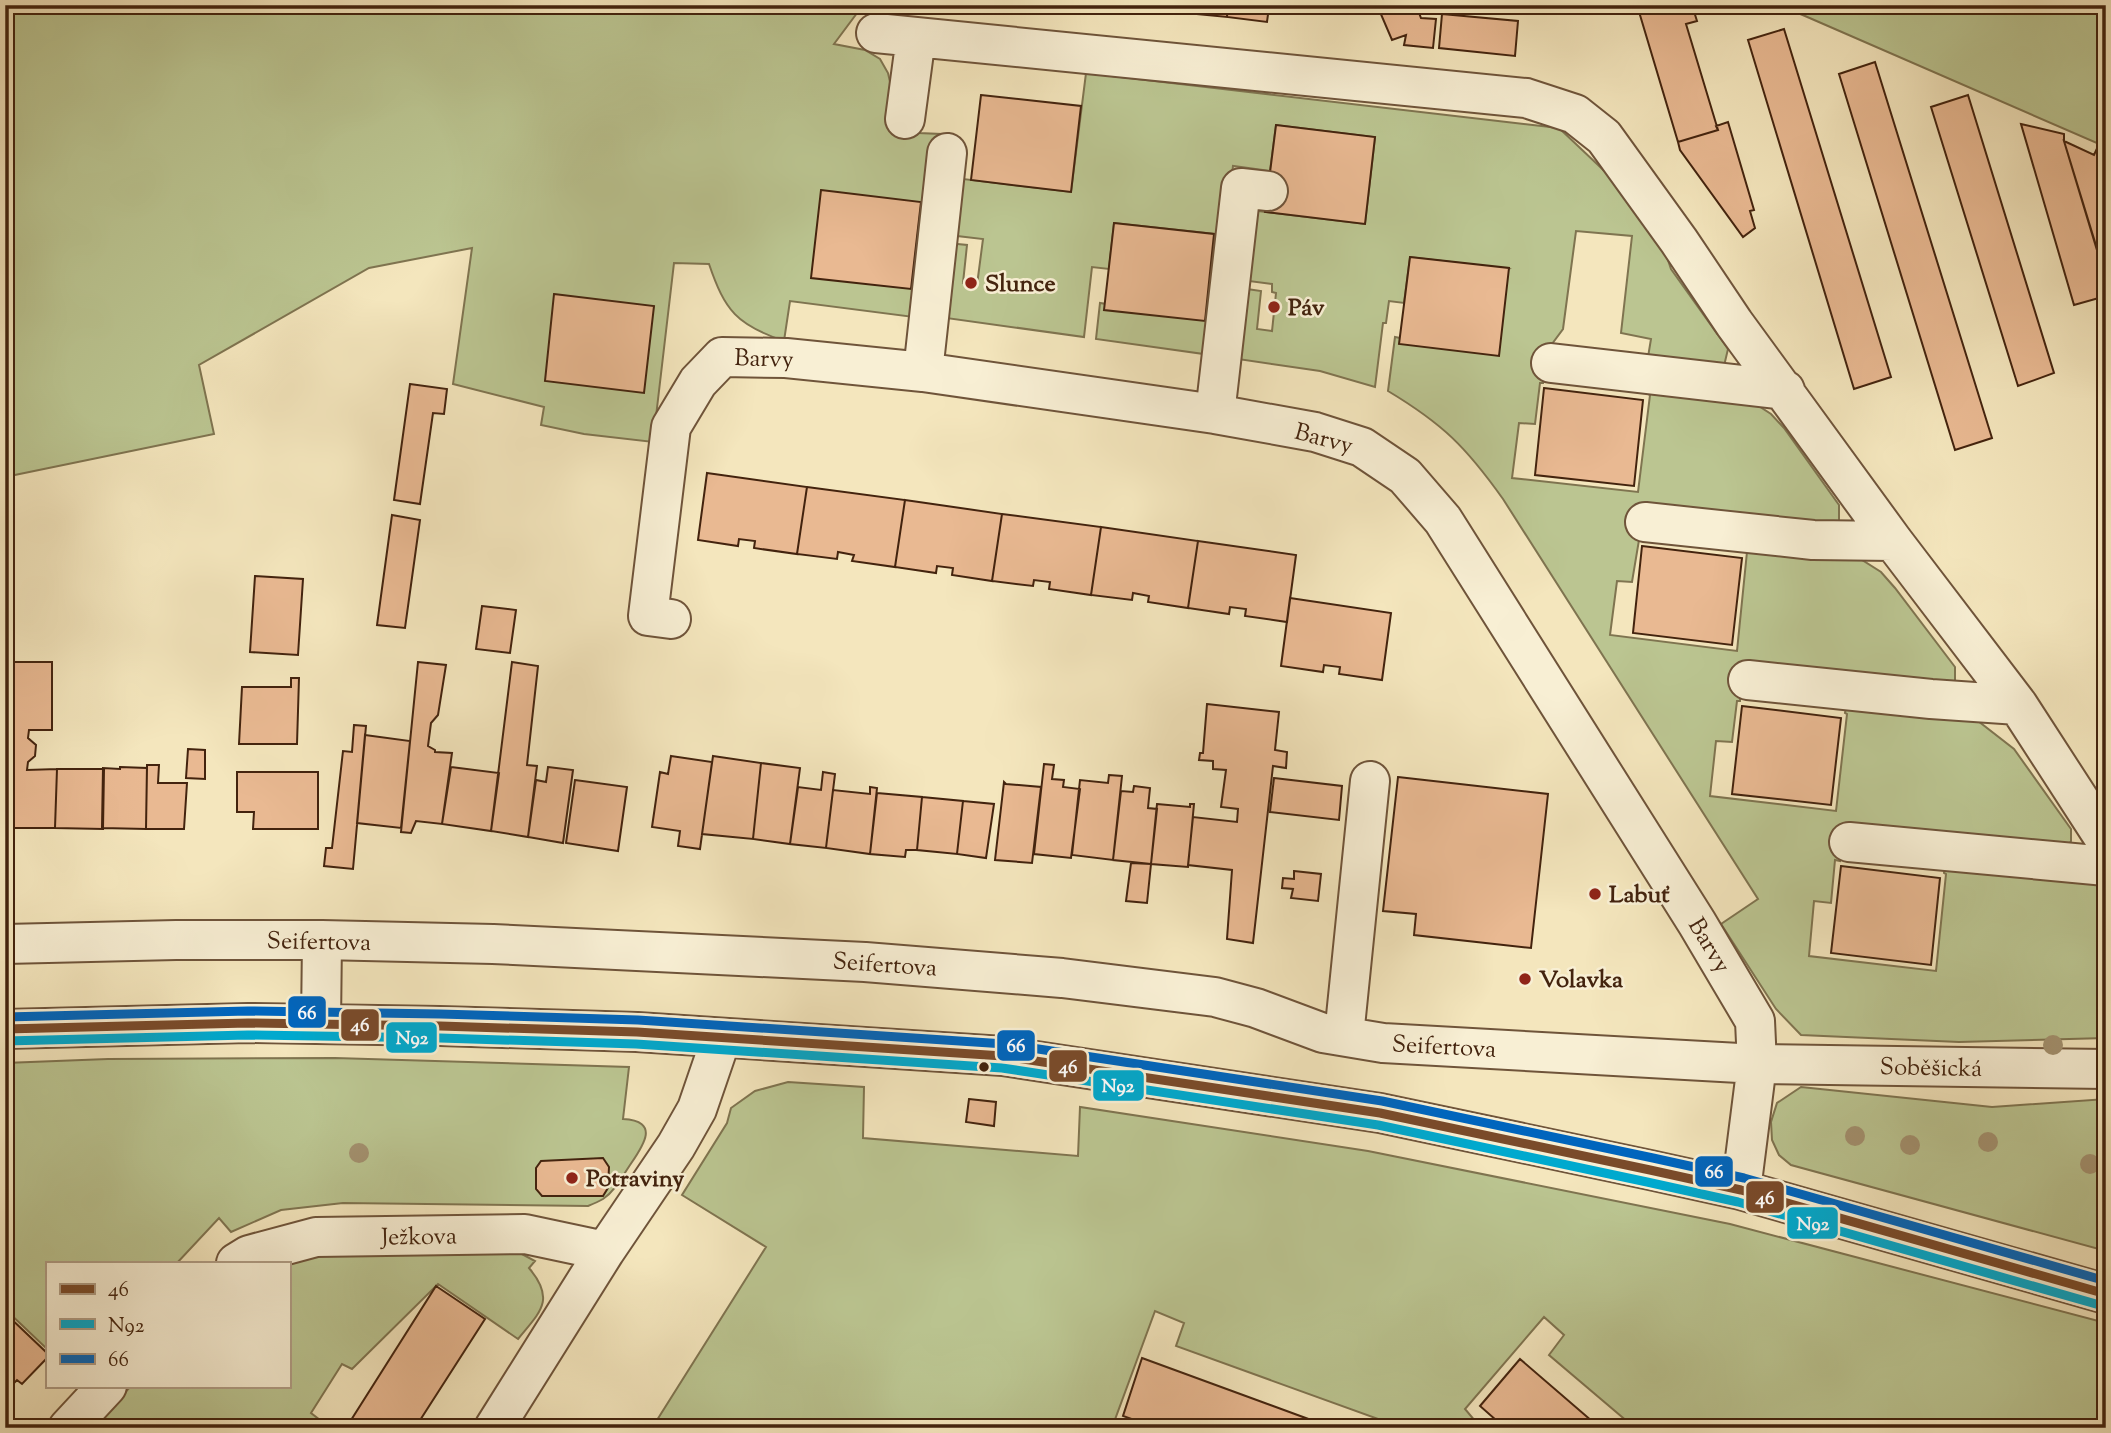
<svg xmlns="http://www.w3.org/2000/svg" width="2111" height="1433" font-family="'Sorts Mill Goudy',serif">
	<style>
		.green { fill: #bbc591; stroke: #7f7450; stroke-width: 2 }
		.building { fill: #e9b992; stroke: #43230e; stroke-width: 2 }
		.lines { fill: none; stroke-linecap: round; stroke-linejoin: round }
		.minor-casing { stroke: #6f543a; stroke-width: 42 }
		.minor { stroke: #f8efd4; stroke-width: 38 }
		.bus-1-casing { stroke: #f8efd4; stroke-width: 14 }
		.bus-2-casing { stroke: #f8efd4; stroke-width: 14 }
		.bus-3-casing { stroke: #f8efd4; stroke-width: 14 }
		.bus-1 { stroke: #7a4b2a; stroke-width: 9 }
		.bus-2 { stroke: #00a9ce; stroke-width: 9 }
		.bus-3 { stroke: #0065bd; stroke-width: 9 }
		.tree { fill: #a3916f }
		.poi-dot { fill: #8f2418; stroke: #f8efd4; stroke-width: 2.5 }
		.bus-dot { fill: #43230e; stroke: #f8efd4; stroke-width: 2.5 }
		.labels { text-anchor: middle; stroke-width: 5; stroke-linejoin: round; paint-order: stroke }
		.poi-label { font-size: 24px; font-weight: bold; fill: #43230e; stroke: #f8efd4; text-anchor: start }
		.street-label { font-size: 24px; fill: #43230e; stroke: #f8efd4 }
		.line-badge { stroke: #f8efd4; stroke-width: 2.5 }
		.badge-label { font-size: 19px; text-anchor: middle; font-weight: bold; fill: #fff }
	</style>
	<rect width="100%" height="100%" fill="#f4e6bd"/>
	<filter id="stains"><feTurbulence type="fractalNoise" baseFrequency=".00286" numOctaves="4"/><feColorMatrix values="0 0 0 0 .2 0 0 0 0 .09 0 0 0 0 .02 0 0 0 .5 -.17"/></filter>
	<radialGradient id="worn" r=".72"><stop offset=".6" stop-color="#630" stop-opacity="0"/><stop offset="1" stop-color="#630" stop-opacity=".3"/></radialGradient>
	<path class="green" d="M5 5H863L834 44 865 50 880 59 888 73 891 86 920 125 919 133 941 134 921 318 790 301 784 341C737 325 725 311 709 264L674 263 653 442 584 434 541 425 544 407 453 384 472 248 369 268 199 365 214 434 5 477Z
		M1779 5H2106V147L1805 16Z
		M1086 73 1559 128 1654 218 1671 269 1728 349 1724 366 1647 363 1651 339 1621 333 1632 236 1576 231 1563 329 1546 352 1543 383H1540L1535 424 1519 423 1512 478 1638 492 1650 395 1648 394 1649 383 1754 403 1771 414 1784 428 1839 505V523L1644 510 1632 582 1617 581 1610 635 1737 651 1748 542 1846 555 1862 560 1881 572 1895 588 1955 667V684L1742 669 1740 701H1737L1732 742 1716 741 1710 796 1836 811 1847 714 1845 713 1847 701 1978 721 2014 749 2071 829V841L2065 853 1842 829 1840 861 1835 860 1831 903 1814 901 1809 956 1936 971 1946 874 1944 873 1945 860 2094 882 2106 889V1038L1959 1042 1801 1035 1776 1009 1721 924 1758 899 1503 499C1466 447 1443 424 1388 391L1395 337 1400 338 1509 269 1410 257 1404 303 1389 301 1386 323H1383L1375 387 1320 371 1231 358 1240 288 1261 291 1257 329 1272 331 1276 293 1272 292V284L1241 280 1250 210 1365 224 1375 137 1276 125 1270 171 1233 166 1211 355 1096 339 1100 303 1205 320 1214 234 1114 223 1109 269 1092 267 1084 337 939 317 948 243 967 245 963 283 977 285 983 239 949 235 955 178 1071 192Z
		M335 1058 629 1067 623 1119C661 1121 643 1146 630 1165 622 1177 615 1191 603 1199 598 1202 593 1204 588 1206L343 1203 281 1210 231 1232 219 1218 177 1263H47V1349L5 1309V1063L108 1059Z
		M788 1082 864 1087 863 1138 1078 1156 1080 1107 1368 1151 1730 1224 2106 1323V1428H1635L1549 1355 1564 1335 1544 1317 1465 1409 1481 1428H1403L1176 1346 1184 1323 1155 1311 1113 1425 1117 1428H652L766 1247 682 1195 727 1123 731 1108 755 1091Z
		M1801 1087 1992 1107 2106 1099V1251L1791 1165 1779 1155 1772 1140 1771 1122 1777 1103Z
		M520 1253 535 1261 529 1268C556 1300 540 1312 518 1339L438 1284 352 1369 342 1364 311 1413 320 1420 315 1428H92L131 1386H289V1263L299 1256Z"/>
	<path class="building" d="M1147 5H1187V13L1146 8Z
		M1187 5H1228L1227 17 1187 13Z
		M1228 5H1279L1278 8 1269 7 1267 22 1227 17Z
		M1377 5H1416L1421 18 1436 19 1433 48 1404 45 1406 35 1392 40Z
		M1637 5H1692L1697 21 1686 24 1718 130 1678 142Z
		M1442 14 1518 21 1515 56 1439 48Z
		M1784 29 1891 377 1854 389 1748 40Z
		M1875 62 1992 438 1955 450 1839 74Z
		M981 95 1081 106 1071 192 971 180Z
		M1968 95 2054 373 2018 386 1931 107Z
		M1728 122 1754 210 1750 211 1755 228 1743 237 1680 150 1678 142 1718 130 1716 126Z
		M2021 124 2064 134V141L2106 280V296L2074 305Z
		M1276 125 1375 137 1365 224 1265 212Z
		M2064 141 2094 155 2099 144 2106 147V250L2098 252Z
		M821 190 921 202 911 289 811 278Z
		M1114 223 1214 234 1205 321 1104 310Z
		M1410 257 1509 268 1499 356 1399 344Z
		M554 294 654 306 644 393 545 381Z
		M410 384 447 389 444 414 433 413 420 504 394 500Z
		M1544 388 1643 400 1634 486 1535 475Z
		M707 473 807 487 797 554 754 548 755 541 739 539 738 546 698 540Z
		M807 487 905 500 895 567 852 561 854 555 838 552 837 559 797 554Z
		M905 500 1002 514 992 581 952 575 953 568 937 566 936 573 895 567Z
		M1002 514 1101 527 1091 595 1049 589 1050 582 1034 580 1033 586 992 581Z
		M392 515 420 520 405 628 377 625Z
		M1101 527 1198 541 1188 608 1148 602 1149 596 1133 593 1132 600 1091 595Z
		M1198 541 1296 555 1287 622 1245 616 1246 609 1230 607 1229 614 1188 608Z
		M1642 546 1742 558 1732 645 1633 633Z
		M255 576 303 579 298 655 250 652Z
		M1290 598 1391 613 1382 680 1339 674 1340 667 1324 665 1323 672 1281 666Z
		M482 606 516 610 510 653 476 649Z
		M5 662H52V730H29L28 738 36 745 35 756 28 762 27 770 57 769 55 828H9L12 730H5Z
		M418 662 446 665 438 715 431 723 428 746 435 750V752L452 753 442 824 416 821 411 833 401 832Z
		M512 662 538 666 527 765 537 766 528 837 491 831Z
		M291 678H299L297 744H239L242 687H291Z
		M1207 704 1279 712 1275 750 1287 752 1286 768 1273 766 1253 943 1227 939 1232 870 1188 865 1193 817 1237 822 1238 809 1221 807 1226 770 1213 769V761L1199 760 1200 753H1203Z
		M1742 706 1841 718 1831 805 1732 794Z
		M354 725 366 726 353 869 324 866 326 848H332L343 751 352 752Z
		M5 730 11 731 9 828H5Z
		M365 735 410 741 401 828 357 823Z
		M188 749 205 750V779L186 778Z
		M671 756 712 762 700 849 678 846 680 831 652 827 660 772 668 774Z
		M713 756 761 763 753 839 702 834Z
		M761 763 800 768 790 844 753 839Z
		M1044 764 1054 765 1052 779 1064 780 1063 787 1080 789 1071 858 1034 854Z
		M147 765H159L158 783H187L184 829H146Z
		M120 767 147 768 146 829 102 828 103 768 120 769Z
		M451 767 499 773 491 831 442 824Z
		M548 767 573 770 563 843 528 837 536 780 546 782Z
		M57 769H104L103 829 55 828Z
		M237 772H318V829H253L254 812H237Z
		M823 772 835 774 826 848 790 844 798 787 821 790Z
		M1109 775 1122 776 1113 860 1072 855 1080 780 1108 783Z
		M1398 777 1548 794 1531 948 1414 935 1416 914 1383 911Z
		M1274 778 1342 786 1339 820 1270 812Z
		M575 780 627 787 618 851 566 843Z
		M1004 782 1006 784 1041 787 1032 863 995 860Z
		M1134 786 1150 788 1148 808 1157 809 1151 864 1113 860 1121 791 1133 792Z
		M870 787 877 788 870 854 826 848 833 790 870 794Z
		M877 793 922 797 917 850H906L905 857 870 854Z
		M922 797 963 801 957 854 917 850Z
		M963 801 994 804 986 858 957 854Z
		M1157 804 1190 807V804H1194L1188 867 1151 864Z
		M1131 863 1151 864 1147 903 1126 901Z
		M1841 866 1940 878 1931 965 1831 953Z
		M1294 871 1321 874 1318 901 1291 898 1293 889 1282 888 1283 878 1294 879Z
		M969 1099 996 1102 994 1126 966 1122Z
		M603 1158 609 1167 608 1188 603 1196H542L536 1189V1168L541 1161Z
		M436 1286 485 1319 415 1428H346Z
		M5 1313 47 1353V1358L22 1384 17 1380 5 1392Z
		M1142 1358 1333 1428H1157L1123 1416Z
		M1520 1359 1600 1428H1505L1480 1406Z"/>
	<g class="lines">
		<g class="minor-casing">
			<path id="minor" d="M876 33 1526 98 1575 114 1604 137 1679 241 1734 323 1893 541 2018 705 2106 841
				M905 119 916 37
				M1551 363 1785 390
				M923 372 947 153
				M1215 414 1241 188 1268 191
				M1645 522 1813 540 1893 541
				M671 619 648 616 671 427 698 382 722 357 786 358 923 372 1215 414 1315 432 1362 447 1405 476 1443 520 1697 923 1755 1021 1757 1064 1741 1190
				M1748 680 1931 699 2018 705
				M1849 842 2106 866
				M5 944 176 940H322L493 944 865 962 1062 978 1215 997 1256 1008 1323 1033 1383 1043 1757 1064 2106 1069
				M321 1024 322 940
				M5 1029 248 1023 440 1026 637 1032 1003 1056 1380 1113 1650 1170 1741 1190 2106 1294
				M1344 1036 1370 781
				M236 1263 249 1255 316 1237 525 1234 605 1251
				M68 1428 107 1386
				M494 1428 605 1251 676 1146 697 1109 721 1039"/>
		</g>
		<use href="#minor" class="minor"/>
		<g class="bus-1-casing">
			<path id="bus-1" d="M5 1029 248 1023 440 1026 637 1032 1003 1056 1380 1113 1650 1170 1741 1190 2106 1294"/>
		</g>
		<g class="bus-2-casing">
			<path id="bus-2" d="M5 1041 248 1035 440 1038 636 1044 1002 1068 1378 1125 1647 1182 1738 1202 2103 1306"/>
		</g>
		<g class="bus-3-casing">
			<path id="bus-3" d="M5 1017 248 1011 440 1014 638 1020 1005 1044 1382 1101 1653 1158 1744 1178 2106 1281"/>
		</g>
		<use href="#bus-1" class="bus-1"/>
		<use href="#bus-2" class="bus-2"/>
		<use href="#bus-3" class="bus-3"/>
	</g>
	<g class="tree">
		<circle cx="2053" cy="1045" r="10"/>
		<circle cx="1855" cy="1136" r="10"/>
		<circle cx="1988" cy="1142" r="10"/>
		<circle cx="1910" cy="1145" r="10"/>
		<circle cx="359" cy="1153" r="10"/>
		<circle cx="2090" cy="1164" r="10"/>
	</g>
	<g class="poi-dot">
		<circle cx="971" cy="283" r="7"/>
		<circle cx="1274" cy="307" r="7"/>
		<circle cx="1595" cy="894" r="7"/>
		<circle cx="1525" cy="979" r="7"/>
		<circle cx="572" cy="1178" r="7"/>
	</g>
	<circle class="bus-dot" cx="984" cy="1067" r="6"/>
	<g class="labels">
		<g class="poi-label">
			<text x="985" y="291">Slunce</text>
			<text x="1288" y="315">Páv</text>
			<text x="1609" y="902">Labuť</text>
			<text x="1539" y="987">Volavka</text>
			<text x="586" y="1186">Potraviny</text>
		</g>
		<g class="street-label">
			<text transform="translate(764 358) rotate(2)" y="8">Barvy</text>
			<text transform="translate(1324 438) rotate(15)" y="8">Barvy</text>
			<text transform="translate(319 941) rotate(1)" y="8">Seifertova</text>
			<text transform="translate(1710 945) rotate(59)" y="8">Barvy</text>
			<text transform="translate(885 964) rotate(4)" y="8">Seifertova</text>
			<text transform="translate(1444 1046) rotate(3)" y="8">Seifertova</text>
			<text transform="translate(1931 1067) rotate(1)" y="8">Soběšická</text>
			<text transform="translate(419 1236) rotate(-1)" y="8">Ježkova</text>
		</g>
	</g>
	<g class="line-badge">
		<rect x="287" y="995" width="40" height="34" rx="7" fill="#0065bd"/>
		<rect x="340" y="1008" width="40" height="34" rx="7" fill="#7a4b2a"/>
		<rect x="385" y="1021" width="53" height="33" rx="7" fill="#00a9ce"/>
		<rect x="996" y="1029" width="40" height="33" rx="7" fill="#0065bd"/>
		<rect x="1048" y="1049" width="40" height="34" rx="7" fill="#7a4b2a"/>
		<rect x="1092" y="1069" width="53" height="33" rx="7" fill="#00a9ce"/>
		<rect x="1694" y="1155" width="40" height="33" rx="7" fill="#0065bd"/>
		<rect x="1745" y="1180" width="40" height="34" rx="7" fill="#7a4b2a"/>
		<rect x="1786" y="1206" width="53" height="34" rx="7" fill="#00a9ce"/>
	</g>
	<g class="badge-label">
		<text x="307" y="1019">66</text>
		<text x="360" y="1031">46</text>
		<text x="412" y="1044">N92</text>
		<text x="1016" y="1052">66</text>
		<text x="1068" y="1073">46</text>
		<text x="1118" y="1092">N92</text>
		<text x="1714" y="1178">66</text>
		<text x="1765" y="1204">46</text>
		<text x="1813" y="1230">N92</text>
	</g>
	<rect width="2111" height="1433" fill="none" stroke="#f4e6bd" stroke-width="28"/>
	<rect x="7" y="7" width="2097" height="1419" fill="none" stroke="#43230e" stroke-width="3.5"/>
	<rect x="14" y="14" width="2083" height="1405" fill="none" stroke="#43230e" stroke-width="2"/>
	<rect x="46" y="1262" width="245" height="126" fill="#f8efd4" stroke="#b09d85" stroke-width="2"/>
	<rect x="60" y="1284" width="35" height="10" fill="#7a4b2a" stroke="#b09d85" stroke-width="2"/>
	<text x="108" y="1296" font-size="21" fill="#43230e">46</text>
	<rect x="60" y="1319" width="35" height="10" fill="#00a9ce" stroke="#b09d85" stroke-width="2"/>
	<text x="108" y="1332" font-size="21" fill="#43230e">N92</text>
	<rect x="60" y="1354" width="35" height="10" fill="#0065bd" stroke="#b09d85" stroke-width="2"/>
	<text x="108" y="1366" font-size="21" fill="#43230e">66</text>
	<rect width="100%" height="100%" filter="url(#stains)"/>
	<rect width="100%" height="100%" fill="url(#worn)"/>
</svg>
